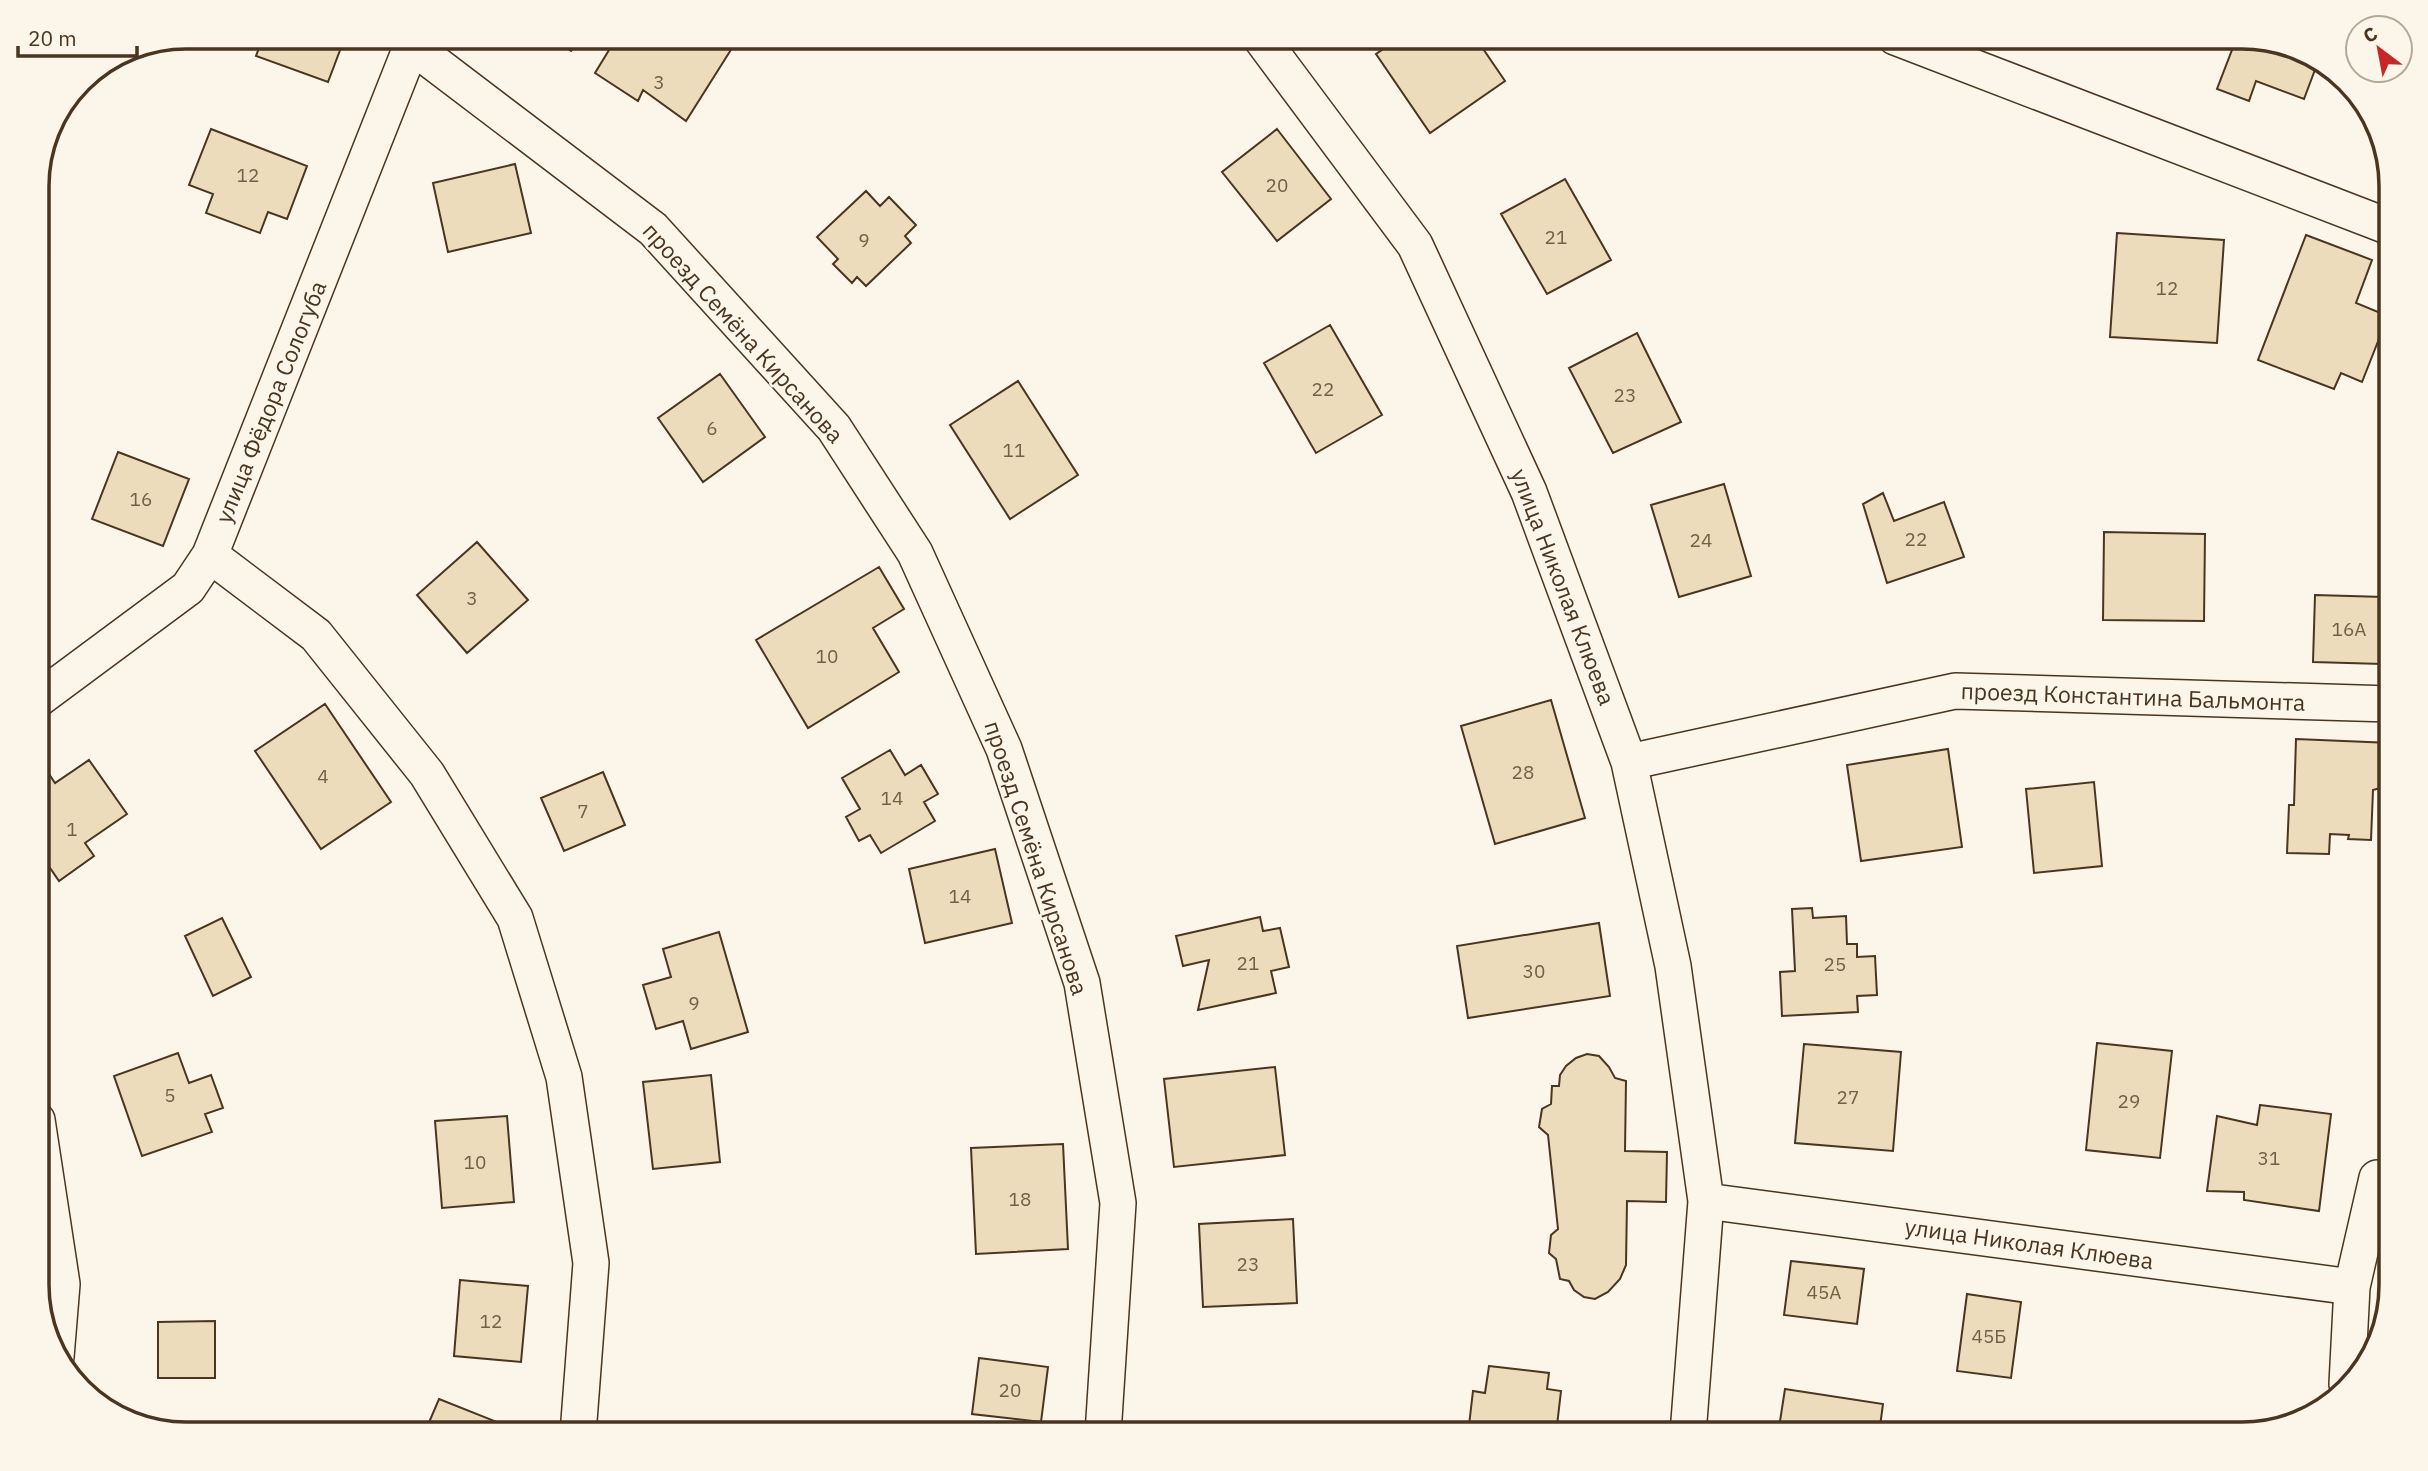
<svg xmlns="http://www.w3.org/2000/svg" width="2428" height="1471" font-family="'IBM Plex Sans',sans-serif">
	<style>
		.building { fill: #ecdcbc; stroke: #4a3520; stroke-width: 2 }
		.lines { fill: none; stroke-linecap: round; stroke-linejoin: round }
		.street-casing { stroke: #4a3520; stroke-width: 38 }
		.street { stroke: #fbf6e9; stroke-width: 35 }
		.labels { text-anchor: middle; stroke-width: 5; stroke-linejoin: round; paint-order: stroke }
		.number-label { font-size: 19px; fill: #725f47 }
		.street-label { font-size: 23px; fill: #4a3520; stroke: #fbf6e9 }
		.rim { fill: none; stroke: #4a3520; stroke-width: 3.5 }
	</style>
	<rect width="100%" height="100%" fill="#fbf6e9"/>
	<path class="building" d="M263 37H345L328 82 256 56Z
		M549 37H581L571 51Z
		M617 37H739L686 121 643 90 638 101 595 73Z
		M1401 37H1475L1505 81 1430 133 1376 54Z
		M2161 37H2186L2181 49 2159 41Z
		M2237 37 2317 57 2319 59 2304 99 2256 81 2249 101 2217 89Z
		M211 129 307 166 287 219 268 212 260 233 206 213 213 194 189 185Z
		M1277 129 1331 199 1277 241 1222 172Z
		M515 164 531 233 448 252 433 183Z
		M1565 179 1611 260 1547 294 1501 214Z
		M866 191 880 206 889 197 916 225 905 236 911 243 866 286 857 277 852 283 833 264 838 259 817 237Z
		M2117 233 2224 240 2217 343 2110 337Z
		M2306 235 2372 260 2356 303 2388 316 2362 382 2341 373 2334 389 2258 360Z
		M1330 325 1382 415 1316 453 1264 363Z
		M1637 333 1681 422 1613 453 1569 368Z
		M720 374 765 437 703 482 658 418Z
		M1018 381 1078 475 1010 519 950 425Z
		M118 452 189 479 163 546 92 519Z
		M1724 484 1751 576 1679 597 1651 505Z
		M1883 493 1894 521 1944 502 1964 557 1887 583 1863 504Z
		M2104 532 2205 534 2204 621 2103 620Z
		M477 542 528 600 467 653 417 595Z
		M879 567 904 609 873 628 899 672 808 728 756 640Z
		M2315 595 2384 597 2382 664 2313 662Z
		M1551 700 1585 818 1495 844 1461 726Z
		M325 704 391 802 321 849 255 751Z
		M2296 739 2391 743V785L2373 790 2371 840 2348 839 2349 835 2330 834 2329 854 2287 853 2289 805H2294Z
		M1948 749 1962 847 1861 861 1847 765Z
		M890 750 905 775 921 765 938 794 924 802 935 821 881 853 870 835 859 841 846 817 860 809 842 778Z
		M89 760 127 814 85 843 94 856 59 881 50 868 37 877V778L47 771 55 783Z
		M603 772 625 825 564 851 541 798Z
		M2094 782 2102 866 2034 873 2026 789Z
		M995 849 1012 923 925 943 909 869Z
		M1812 908 1813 918 1846 916 1847 944H1857V957L1875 956 1877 995 1857 996 1858 1012 1782 1016 1780 972 1795 971 1792 909Z
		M1260 917 1263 931 1280 928 1289 967 1271 971 1276 993 1198 1010 1209 960 1183 966 1176 936Z
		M222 918 251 977 213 996 185 936Z
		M1599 923 1610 996 1468 1018 1457 946Z
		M719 932 748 1032 691 1049 683 1021 656 1029 643 985 671 977 663 949Z
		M2097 1043 2172 1051 2160 1158 2086 1150Z
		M1804 1044 1901 1052 1893 1151 1795 1143Z
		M178 1053 189 1083 211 1075 223 1108 205 1114 212 1132 142 1156 114 1076Z
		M1587 1054 1599 1056 1609 1067 1615 1078 1626 1081 1625 1151 1667 1152 1666 1202 1627 1201 1626 1265 1620 1279 1608 1292 1595 1299 1584 1297 1574 1290 1569 1281 1560 1279 1556 1259 1549 1253 1551 1235 1558 1229 1548 1135 1539 1127 1542 1109 1551 1104 1552 1086H1559L1560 1075 1566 1066 1576 1058Z
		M1275 1067 1285 1155 1174 1167 1164 1079Z
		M711 1075 720 1162 653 1169 643 1082Z
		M2260 1105 2331 1114 2319 1211 2244 1200V1192L2207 1191 2217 1116 2257 1125Z
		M507 1116 514 1202 442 1208 435 1121Z
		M1063 1144 1068 1249 976 1254 971 1148Z
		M1293 1219 1297 1303 1203 1307 1199 1224Z
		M1791 1261 1864 1269 1857 1324 1784 1315Z
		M460 1280 528 1286 521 1362 454 1356Z
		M1967 1294 2021 1302 2011 1378 1957 1371Z
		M215 1321V1378H158V1322Z
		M979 1358 1048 1367 1041 1422 972 1414Z
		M1489 1366 1549 1373 1547 1389 1561 1391 1556 1434H1468L1473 1391 1485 1393Z
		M1785 1389 1883 1404 1879 1434H1778Z
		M439 1399 527 1434H424Z"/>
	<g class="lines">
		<g class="street-casing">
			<path id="street" d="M1260 37 1415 245 1529 492 1629 762 1673 966 1706 1201 1688 1434
				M1895 37 2387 226 2391 230
				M412 46 653 229 834 428 915 553 1004 749 1082 983 1118 1203 1103 1434
				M210 555 316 635 427 774 515 918 564 1077 591 1263 578 1434
				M37 700 188 588 210 555 415 37
				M1629 762 1955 691 2391 704
				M37 1120 62 1284 56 1357
				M1706 1201 2352 1287
				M2347 1384 2352 1287 2377 1178"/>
		</g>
		<use href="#street" class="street"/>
	</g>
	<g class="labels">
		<g class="number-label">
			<text x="659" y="89">3</text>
			<text x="248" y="182">12</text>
			<text x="1277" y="192">20</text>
			<text x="1556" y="244">21</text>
			<text x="864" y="247">9</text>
			<text x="2167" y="295">12</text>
			<text x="1323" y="396">22</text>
			<text x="1625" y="402">23</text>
			<text x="712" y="435">6</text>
			<text x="1014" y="457">11</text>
			<text x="141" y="506">16</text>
			<text x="1916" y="546">22</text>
			<text x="1701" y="547">24</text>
			<text x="472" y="605">3</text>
			<text x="2349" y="636">16А</text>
			<text x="827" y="663">10</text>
			<text x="1523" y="779">28</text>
			<text x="323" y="783">4</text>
			<text x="892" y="805">14</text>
			<text x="583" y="818">7</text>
			<text x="72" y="836">1</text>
			<text x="960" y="903">14</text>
			<text x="1248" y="970">21</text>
			<text x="1835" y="971">25</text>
			<text x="1534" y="978">30</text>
			<text x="694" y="1010">9</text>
			<text x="170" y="1102">5</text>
			<text x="1848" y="1104">27</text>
			<text x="2129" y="1108">29</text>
			<text x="2269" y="1165">31</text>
			<text x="475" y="1169">10</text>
			<text x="1020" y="1206">18</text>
			<text x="1248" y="1271">23</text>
			<text x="1824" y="1299">45А</text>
			<text x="491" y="1328">12</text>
			<text x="1989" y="1343">45Б</text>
			<text x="1010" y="1397">20</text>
		</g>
		<g class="street-label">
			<text transform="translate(743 333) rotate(48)" y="8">проезд Семёна Кирсанова</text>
			<text transform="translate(271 402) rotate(-68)" y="8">улица Фёдора Сологуба</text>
			<text transform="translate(1563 587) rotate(69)" y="8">улица Николая Клюева</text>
			<text transform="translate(2133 697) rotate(2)" y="8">проезд Константина Бальмонта</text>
			<text transform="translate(1036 858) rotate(72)" y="8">проезд Семёна Кирсанова</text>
			<text transform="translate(2029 1244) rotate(8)" y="8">улица Николая Клюева</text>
		</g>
	</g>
	<path d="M0 0H2428V1471H0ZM186 49H2242A137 137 0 0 1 2379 186V1285A137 137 0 0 1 2242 1422H186A137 137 0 0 1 49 1285V186A137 137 0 0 1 186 49Z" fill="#fbf6e9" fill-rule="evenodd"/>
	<path class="rim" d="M186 49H2242A137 137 0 0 1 2379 186V1285A137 137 0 0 1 2242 1422H186A137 137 0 0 1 49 1285V186A137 137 0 0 1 186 49Z"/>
	<g transform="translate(2379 49) rotate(328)"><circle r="33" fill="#fbf6e9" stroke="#b4a999" stroke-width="2"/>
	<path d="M0-5L12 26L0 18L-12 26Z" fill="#c62828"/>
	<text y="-10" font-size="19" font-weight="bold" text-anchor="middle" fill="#4a3520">С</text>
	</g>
	<path d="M18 46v10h119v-10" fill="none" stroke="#4a3520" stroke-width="3.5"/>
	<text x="28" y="46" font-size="21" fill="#4a3520" stroke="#fbf6e9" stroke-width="5" paint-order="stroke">20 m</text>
</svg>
